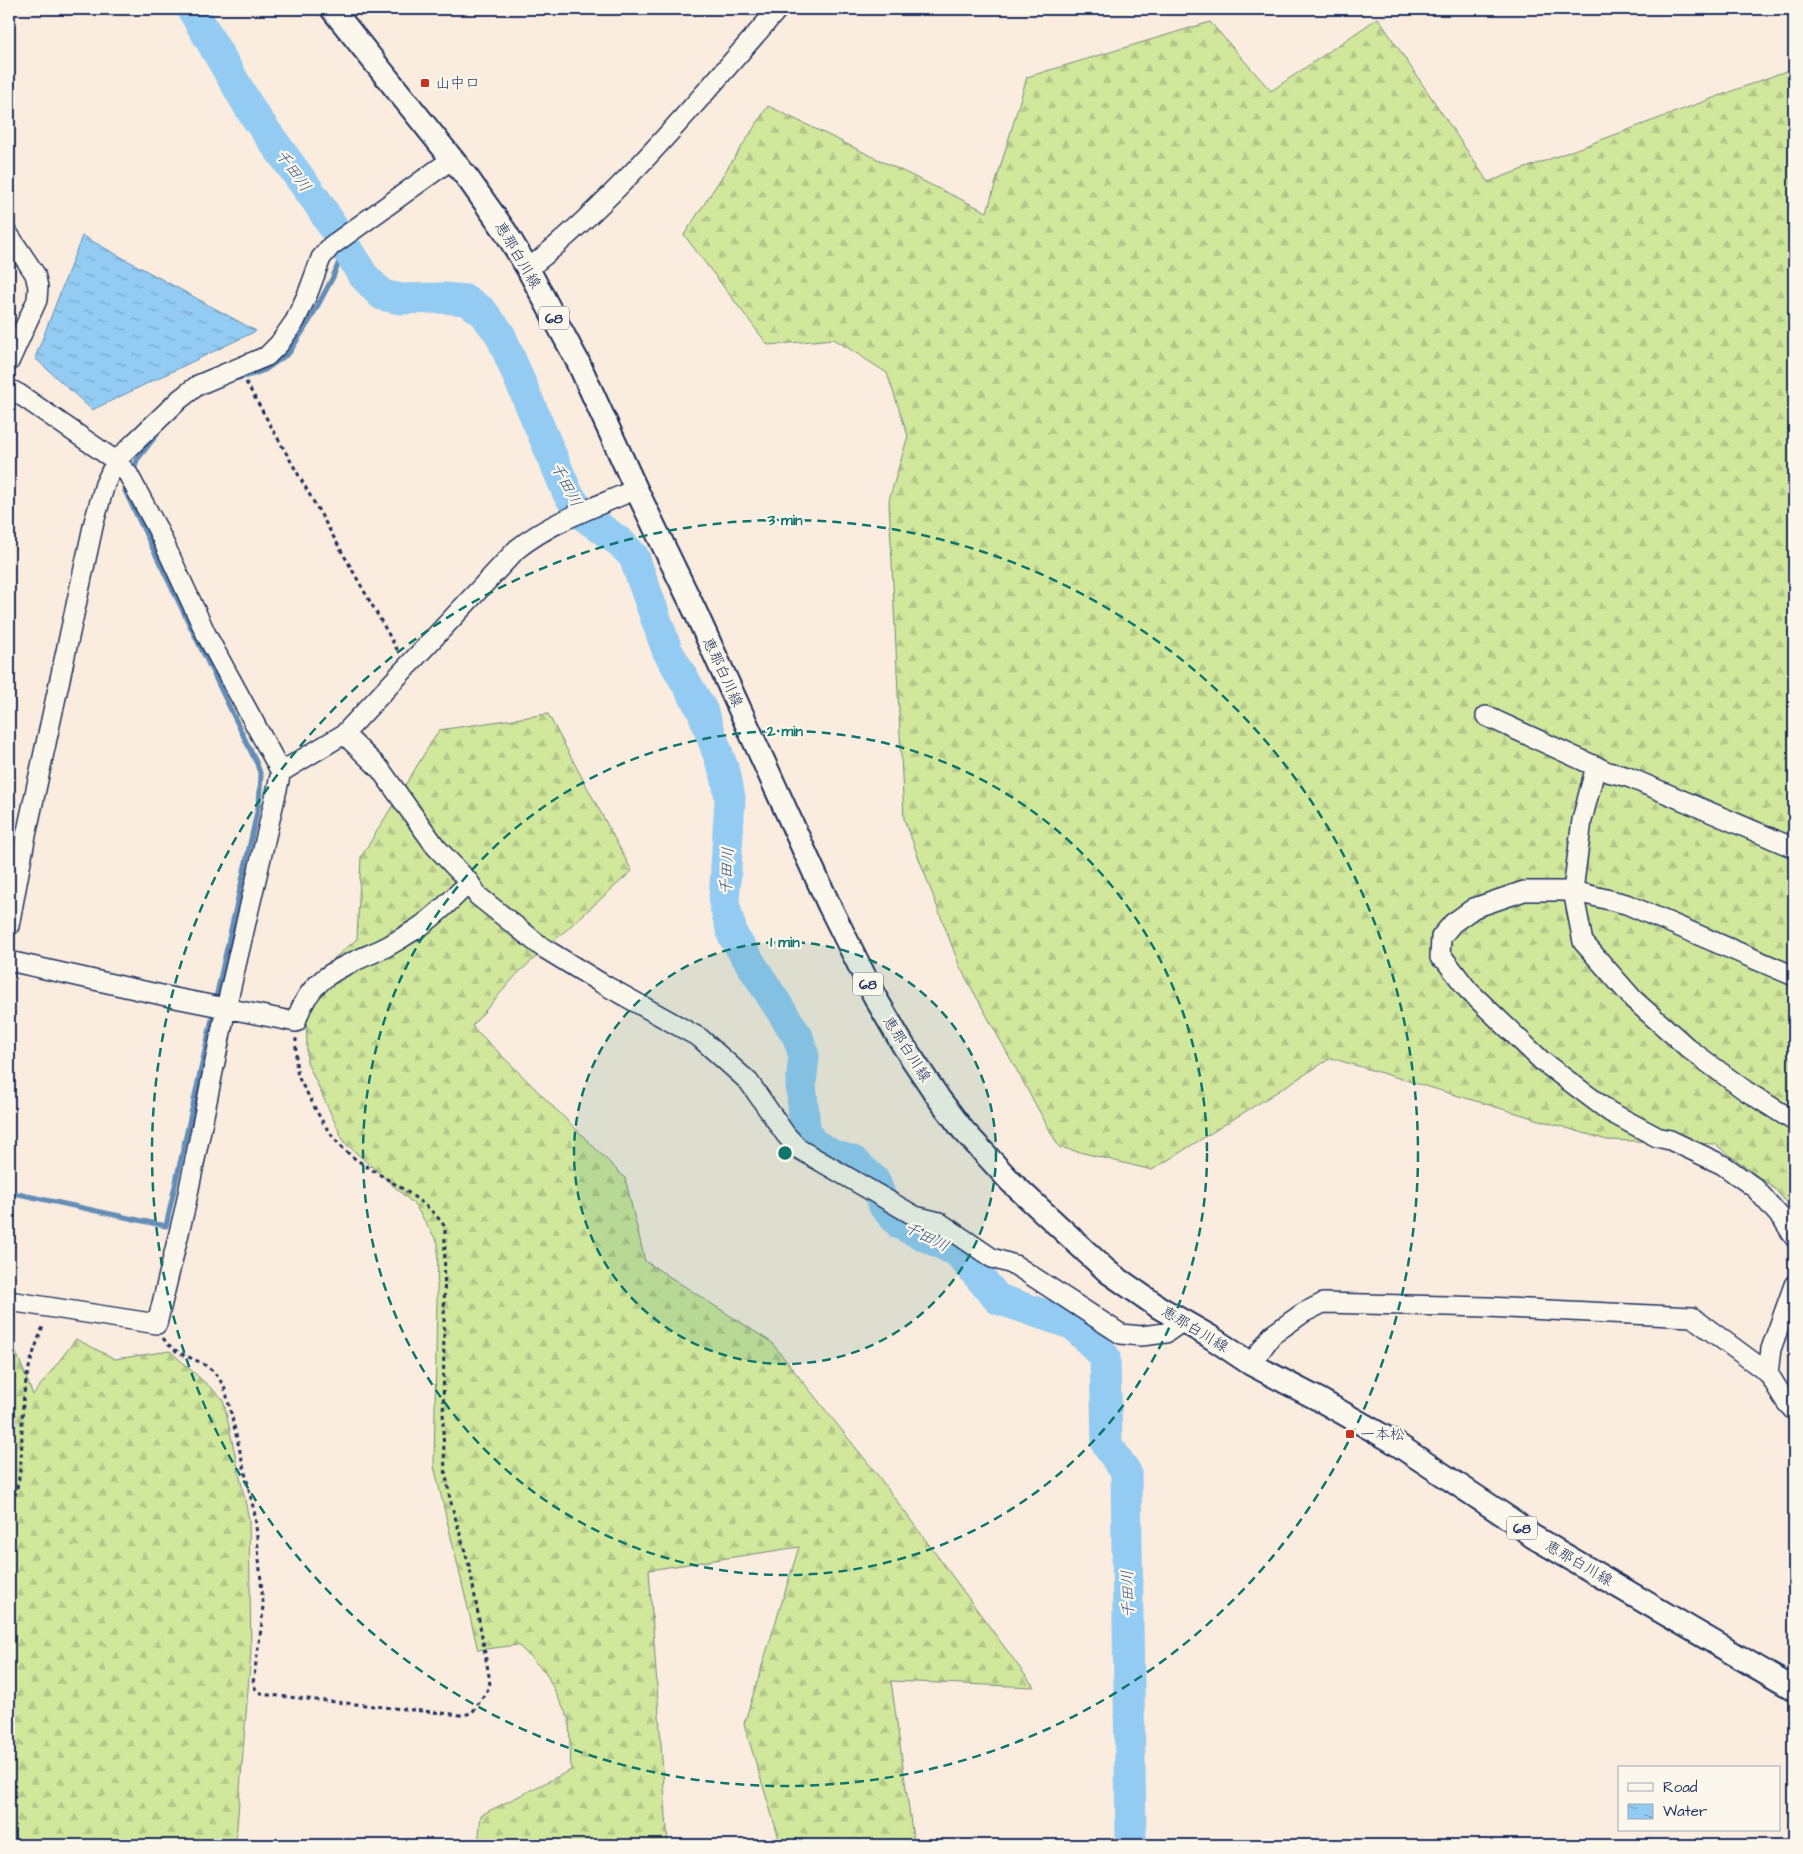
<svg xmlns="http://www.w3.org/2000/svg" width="1803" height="1854" font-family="'Architects Daughter','Klee One',sans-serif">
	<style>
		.forest { fill: url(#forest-firs); stroke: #768b7d }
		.water { fill: url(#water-ripples); stroke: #638db7 }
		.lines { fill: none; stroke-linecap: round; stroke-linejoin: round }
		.stream { stroke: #638db7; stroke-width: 5 }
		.river { stroke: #93cbf2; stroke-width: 31 }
		.minor-casing { stroke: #1b2f5e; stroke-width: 22 }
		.major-casing { stroke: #1b2f5e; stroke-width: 26 }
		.path { stroke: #1b2f5e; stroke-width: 3; stroke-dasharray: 4 4; stroke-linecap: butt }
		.minor { stroke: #fbf7ec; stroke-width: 19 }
		.major { stroke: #fbf7ec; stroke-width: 22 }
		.ring { fill: none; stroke: #0f766e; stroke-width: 2.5; stroke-dasharray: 9 6 }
		.poi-dot { fill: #c8321e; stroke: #fbf7ec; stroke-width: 2 }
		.labels { text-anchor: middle; stroke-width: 4.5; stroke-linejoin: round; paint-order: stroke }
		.shield { fill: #fbf7ec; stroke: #5e6b89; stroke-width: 1 }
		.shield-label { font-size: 14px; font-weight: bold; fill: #1b2f5e }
		.poi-label { font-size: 15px; fill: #1b2f5e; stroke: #fbf7ec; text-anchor: start }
		.street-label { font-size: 15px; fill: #1b2f5e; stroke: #fbf7ec }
		.water-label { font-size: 16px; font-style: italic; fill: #395683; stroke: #fbf7ec }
		.centre { fill: #0f766e; stroke: #fbf7ec; stroke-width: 2.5 }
		.ring-label { font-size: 15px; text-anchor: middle; font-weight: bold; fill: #0f766e; stroke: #fbf7ec; stroke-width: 4.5; stroke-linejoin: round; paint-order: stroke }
	</style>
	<defs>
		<pattern id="forest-firs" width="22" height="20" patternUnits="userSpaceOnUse" patternTransform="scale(1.25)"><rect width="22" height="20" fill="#d0e79c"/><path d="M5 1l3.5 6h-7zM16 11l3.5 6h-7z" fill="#b2c689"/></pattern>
		<pattern id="water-ripples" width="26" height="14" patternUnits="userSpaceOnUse" patternTransform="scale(1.25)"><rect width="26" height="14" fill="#93cbf2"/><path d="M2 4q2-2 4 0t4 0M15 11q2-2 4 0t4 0" fill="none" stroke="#77a5c7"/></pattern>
	</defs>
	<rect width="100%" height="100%" fill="#faecde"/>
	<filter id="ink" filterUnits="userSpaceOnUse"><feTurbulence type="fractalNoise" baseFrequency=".02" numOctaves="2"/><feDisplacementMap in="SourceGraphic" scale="10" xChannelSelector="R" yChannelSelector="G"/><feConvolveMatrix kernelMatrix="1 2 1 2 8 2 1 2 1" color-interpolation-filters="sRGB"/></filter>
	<g filter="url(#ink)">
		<path class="forest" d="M1378 18 1488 182 1794 68V1212L1776 1190 1715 1144 1607 1140 1331 1058 1152 1170 1059 1147 960 967 904 819 889 500 908 436 887 373 834 339 768 345 684 235 768 106 987 212 1027 77 1210 22 1271 91Z
			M548 714 632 871 517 974 472 1026 625 1178 645 1261 771 1342 876 1473 1034 1687 891 1681 914 1845H781L744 1724 799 1547 649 1570 668 1845H478L481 1815 571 1770 569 1720 546 1673 518 1645 478 1650 434 1466 438 1243 415 1205 344 1142 307 1062 306 982 357 939 361 857 439 730Z
			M76 1339 115 1359 170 1351 223 1399 249 1519 251 1652 236 1839 233 1845H9V1347L13 1344 33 1395Z"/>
		<path class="water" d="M82 236H83L256 331 92 410 35 358Z"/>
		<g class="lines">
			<path class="stream" d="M235 379 254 374 265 370 289 353 310 320 333 277 340 259 347 250
				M133 474 137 460 158 433
				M128 484 125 491 257 764 261 776 259 803 215 1002
				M9 1192 166 1226 214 1010"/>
			<path class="river" d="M192 9 252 112 318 203 363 275 382 295 401 299 443 298 466 300 482 311 500 334 568 494 584 516 621 543 634 557 667 650 702 710 726 776 730 798 724 903 733 936 798 1037 804 1056 801 1084 805 1128 811 1142 833 1155 853 1161 875 1181 884 1206 900 1224 958 1252 998 1299 1074 1325 1105 1357 1107 1445 1126 1472 1131 1839 1130 1845"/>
			<g class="minor-casing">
				<path id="minor" d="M9 235 35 274 38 287 37 300 9 362
					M528 269C622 194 699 99 778 9
					M9 389 19 394 116 461 128 474 157 528 207 636 281 772 226 1008 185 1208 157 1324 9 1301
					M1486 716 1608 772 1628 777 1794 848
					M344 734 380 769 436 847 469 882 478 896 542 947 601 983 700 1038 749 1082 786 1135 799 1149 915 1216 939 1222 992 1258 1015 1265 1121 1334 1141 1336 1166 1333 1183 1321
					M1596 766 1582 820 1573 891 1583 942 1634 1000 1689 1049 1746 1091 1794 1121
					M281 772 344 734 517 549C554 520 594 508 636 489
					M9 926 25 840 94 522 105 484 116 461 134 443 180 399 198 385 267 356 279 344 295 321 308 293 321 258 331 246 452 159
					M9 961 175 998 296 1022C309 976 342 967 382 949 393 944 404 936 415 930 435 917 453 899 469 882
					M1794 976 1626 904 1573 891H1524L1474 908 1453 923 1441 937 1440 957 1445 960 1468 990 1542 1061 1610 1112 1657 1137 1670 1140 1723 1165 1755 1188 1784 1221 1794 1237
					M1251 1364 1272 1335 1303 1313 1323 1303 1488 1307 1692 1317 1768 1373 1786 1402 1794 1411
					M1768 1373 1771 1349 1794 1285"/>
			</g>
			<g class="major-casing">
				<path id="major" d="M332 9 469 180 505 231 528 269 578 362 636 489 695 611 829 905 875 997 903 1045 940 1100 963 1130 1011 1182 1108 1272 1160 1308 1209 1336 1251 1364 1320 1400 1392 1441 1516 1523 1532 1536 1794 1689"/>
			</g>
			<path class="path" d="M246 382 398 651
				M163 1338C182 1365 210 1352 226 1392L255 1515 263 1603 262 1622 253 1683C255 1691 261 1694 269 1695L461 1715 472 1713 490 1686 489 1676 470 1569 450 1499 445 1470 443 1432 445 1227C427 1199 384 1179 357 1160 334 1144 321 1121 309 1096 305 1090 301 1083 298 1076 295 1064 296 1050 296 1038
				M9 1511C27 1472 19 1435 24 1394 27 1369 35 1347 44 1324"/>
			<use href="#minor" class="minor"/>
			<use href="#major" class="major"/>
		</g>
	</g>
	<circle cx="785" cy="1153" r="211" fill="#0f766e" fill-opacity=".12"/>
	<g class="ring">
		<circle cx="785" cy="1153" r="211"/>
		<circle cx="785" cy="1153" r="422"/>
		<circle cx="785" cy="1153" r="633"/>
	</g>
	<g class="poi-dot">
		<rect x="420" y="78" width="10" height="10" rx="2.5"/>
		<rect x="1345" y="1429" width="10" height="10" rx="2.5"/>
	</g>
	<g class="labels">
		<g class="shield">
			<rect x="539" y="306.5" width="30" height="23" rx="4"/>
			<rect x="853" y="972.5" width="30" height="23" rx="4"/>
			<rect x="1507" y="1516.5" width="30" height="23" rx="4"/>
		</g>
		<g class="shield-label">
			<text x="554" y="323">68</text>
			<text x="868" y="989">68</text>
			<text x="1522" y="1533">68</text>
		</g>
		<g class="poi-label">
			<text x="435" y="88">山中口</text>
			<text x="1360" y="1439">一本松</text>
		</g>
		<g class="street-label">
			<text transform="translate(518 255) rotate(59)" y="5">恵那白川線</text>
			<text transform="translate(723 672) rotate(65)" y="5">恵那白川線</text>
			<text transform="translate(907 1049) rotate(57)" y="5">恵那白川線</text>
			<text transform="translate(1195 1329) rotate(31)" y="5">恵那白川線</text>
			<text transform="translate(1579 1563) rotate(30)" y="5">恵那白川線</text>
		</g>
		<g class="water-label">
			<text transform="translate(294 170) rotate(54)" y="6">千田川</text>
			<text transform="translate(567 484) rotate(62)" y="6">千田川</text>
			<text transform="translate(726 871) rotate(-87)" y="6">千田川</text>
			<text transform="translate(927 1236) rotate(26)" y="6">千田川</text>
			<text transform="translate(1127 1594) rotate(-91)" y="6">千田川</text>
		</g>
	</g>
	<circle cx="785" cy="1153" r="8" class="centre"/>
	<g class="ring-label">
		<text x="785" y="525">3 min</text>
		<text x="785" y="736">2 min</text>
		<text x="785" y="947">1 min</text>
	</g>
	<rect width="1803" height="1854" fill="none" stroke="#fbf7ec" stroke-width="30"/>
	<rect x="15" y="15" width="1773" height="1824" fill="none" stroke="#1b2f5e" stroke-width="2" filter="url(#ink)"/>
	<rect x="1618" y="1766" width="162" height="65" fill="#fbf7ec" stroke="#a1a7b3"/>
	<rect x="1628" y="1783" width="25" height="8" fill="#fbf7ec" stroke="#a1a7b3"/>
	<text x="1663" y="1792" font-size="15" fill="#1b2f5e">Road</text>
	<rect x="1628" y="1804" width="25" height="15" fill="url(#water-ripples)" stroke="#a1a7b3"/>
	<text x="1663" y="1816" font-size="15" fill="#1b2f5e">Water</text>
</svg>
